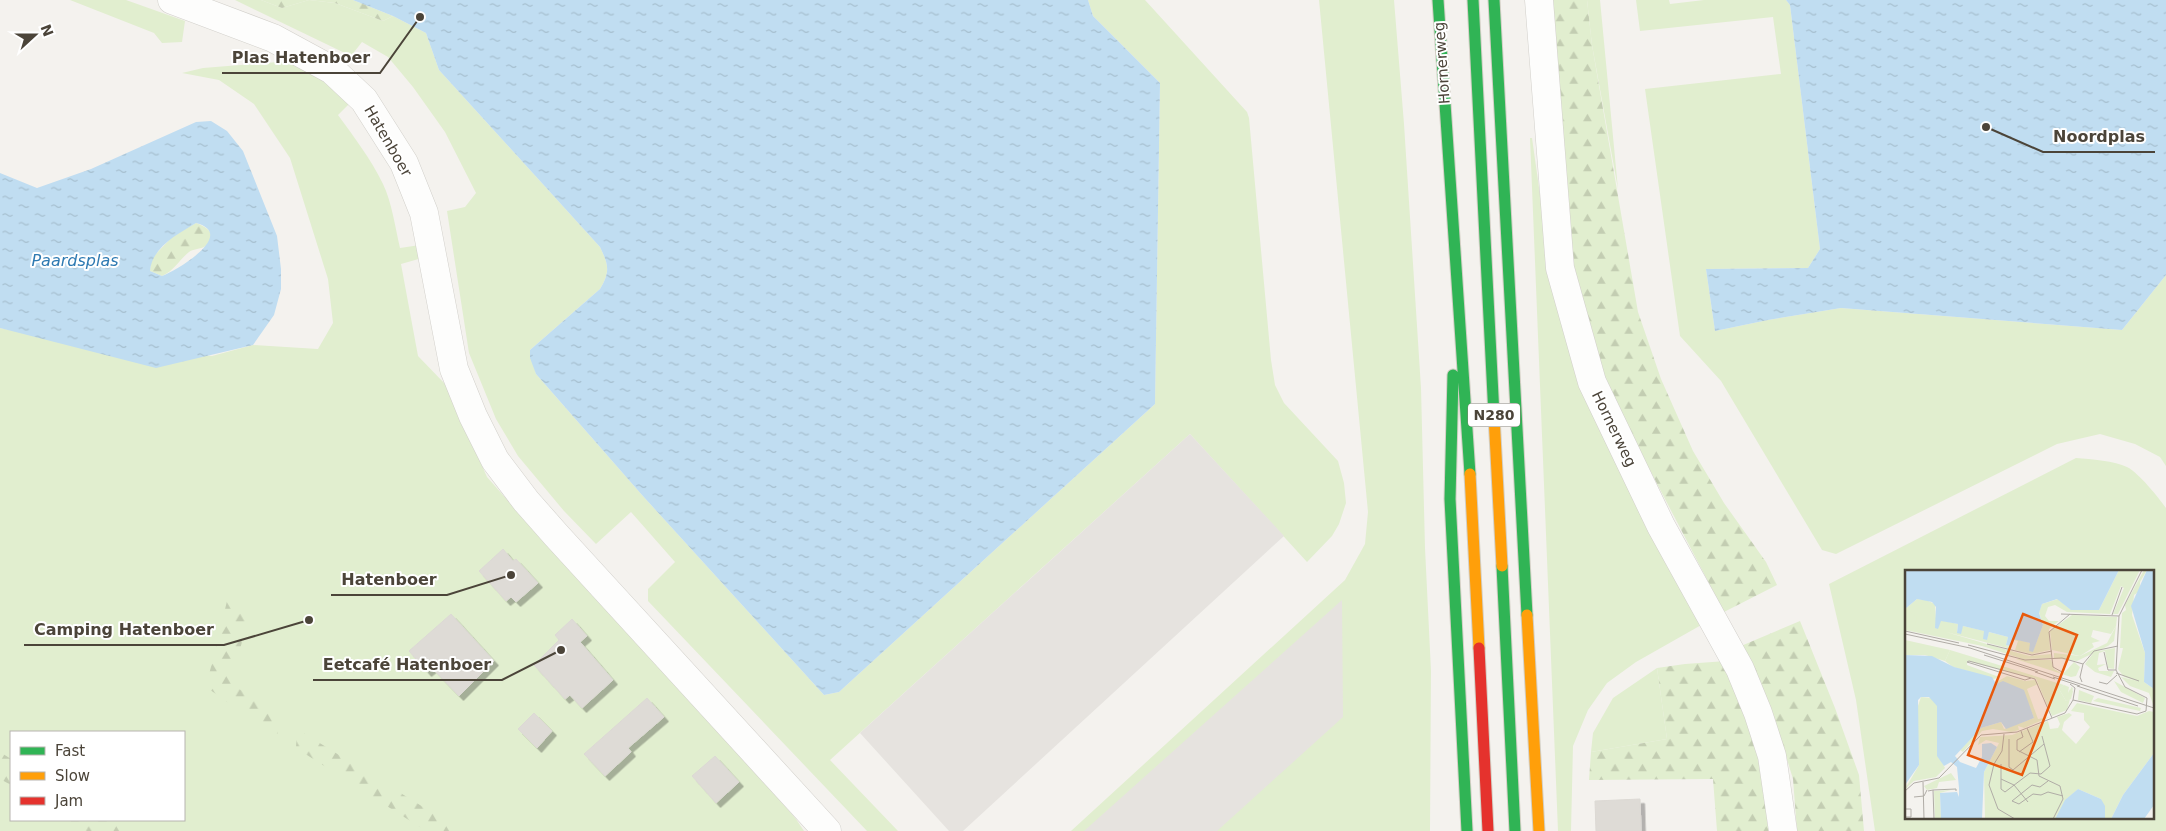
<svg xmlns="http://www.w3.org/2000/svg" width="2166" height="831" font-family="'DejaVu Sans',sans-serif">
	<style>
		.green { fill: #e1eecf; fill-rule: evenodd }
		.forest { fill: url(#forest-firs) }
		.parking { fill: #e6e3df }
		.water { fill: url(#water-ripples); fill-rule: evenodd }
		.building { fill: #dedbd6; stroke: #dcd9d4; filter: url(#shadow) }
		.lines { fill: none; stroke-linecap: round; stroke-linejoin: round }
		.street-casing { stroke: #d2d0cb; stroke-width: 29 }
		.fast-casing { stroke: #d3cfc5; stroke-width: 13 }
		.slow-casing { stroke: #d3cfc5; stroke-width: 13 }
		.jam-casing { stroke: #d3cfc5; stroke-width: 13 }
		.street { stroke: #fdfdfc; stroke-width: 28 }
		.fast { stroke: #30b455; stroke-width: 11 }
		.slow { stroke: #ff9f0a; stroke-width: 11 }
		.jam { stroke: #e5322d; stroke-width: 11 }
		.labels { text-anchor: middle; stroke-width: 4; stroke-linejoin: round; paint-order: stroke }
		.shield { fill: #fff; stroke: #817c74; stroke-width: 1 }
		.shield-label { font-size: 14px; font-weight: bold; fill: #4b4439 }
		.street-label { font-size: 15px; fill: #4b4439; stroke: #fff }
		.water-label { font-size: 16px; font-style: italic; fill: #2e7ab2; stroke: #fff }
		.inset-road { fill: none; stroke: #b0aca6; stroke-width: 1 }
		.view { fill: #e8590c; fill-opacity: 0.15; stroke: #e8590c; stroke-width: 2.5 }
		.inset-edge { fill: none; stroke: #4b4439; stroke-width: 2.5 }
		.leader { fill: none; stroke: #4b4439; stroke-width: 2 }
		.callout-dot { fill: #4b4439; stroke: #fff; stroke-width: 2 }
		.callout-label { font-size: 16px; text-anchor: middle; font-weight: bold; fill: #4b4439; stroke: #fff; stroke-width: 4; stroke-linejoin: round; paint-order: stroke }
	</style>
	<defs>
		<pattern id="forest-firs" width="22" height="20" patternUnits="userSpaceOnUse" patternTransform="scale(1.25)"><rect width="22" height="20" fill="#e1eecf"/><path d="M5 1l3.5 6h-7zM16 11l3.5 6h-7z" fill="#c3cdb2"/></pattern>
		<pattern id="water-ripples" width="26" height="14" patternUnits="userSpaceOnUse" patternTransform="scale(1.25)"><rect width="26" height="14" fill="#c0ddf1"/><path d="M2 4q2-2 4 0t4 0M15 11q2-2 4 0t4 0" fill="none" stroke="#a6bfcf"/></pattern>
		<filter id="shadow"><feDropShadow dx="4.5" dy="4.5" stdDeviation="0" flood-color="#0004"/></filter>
	</defs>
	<rect width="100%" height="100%" fill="#f4f2ee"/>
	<path class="green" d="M70 0H126L185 21 182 42 162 43 154 33Z
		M235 0H261L282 8 309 0 335 3 383 21 393 16 426 33 439 70 600 247C608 264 611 271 600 289L530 350 536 374 642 495 824 695 839 692 1155 404 1160 83 1093 16 1088 0H1145L1247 112 1249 118 1271 360 1275 385 1284 403 1338 461 1344 483 1346 503 1339 524 1332 536 1307 562 1190 434 830 760 898 831H867L648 601V589L675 562 631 512 596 544 564 511 518 456 496 419 469 353 447 211 465 207 476 193 445 132 413 87 388 57 362 42 351 56Z
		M1319 0H1394L1404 124 1421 388 1425 548 1431 671 1430 831H1071L1345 580 1365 544 1368 512Z
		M1587 0H1600L1618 189 1592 45Z
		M1636 0H1669L1670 4 1704 0H1786L1790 5 1820 249 1808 268 1706 269 1715 331 1768 320 1841 308 2122 330 2166 275V466L2160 457 2135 444 2100 434 2057 444 1836 554 1822 550 1721 381 1680 336 1645 89 1781 74 1773 17 1640 31Z
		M278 62C308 62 328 83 351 102L338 115C354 137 371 159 383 184 392 203 395 227 400 248L420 245 422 258 401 264 418 356 446 385 487 477 572 573 664 666 796 819 804 831H0V328L30 334 212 356 253 345 318 349 333 323 328 279 290 158 254 104 219 80 182 73 203 68ZM11 732H184V820H11Z
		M1530 138H1532L1546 237 1703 624 1636 662 1607 683 1588 710 1573 746 1571 831H1558Z
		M2076 458C2091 459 2115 461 2127 467 2139 473 2158 497 2166 508V831H1875L1856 700 1829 584ZM1906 571H2152V817H1906Z
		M1657 668 1667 739 1591 752 1593 733 1613 698Z"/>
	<path class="forest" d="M261 0H353L393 16 383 21 335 3 309 0 282 8Z
		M1551 0H1587L1592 45 1638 312 1661 379 1693 451 1724 503 1766 562 1777 585 1724 612 1629 430 1600 370 1580 298 1569 242Z
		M196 223C208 227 221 238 204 247 199 249 193 249 189 252 179 260 174 271 162 276L150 271 151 259 173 236Z
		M228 597 250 611 231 684 280 714 277 737 206 687Z
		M1800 621 1835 708 1859 775 1864 831H1797L1793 779 1778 730 1741 646Z
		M1726 661 1757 746 1772 831H1717L1713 779 1589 780 1591 752 1667 739 1657 668 1685 664Z
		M297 729 462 831H426L296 748Z
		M0 752 11 759V785L0 779Z
		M68 820H114L133 831H86Z"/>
	<path class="parking" d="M1190 434 1284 536 963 831H949L860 733Z
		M1342 600 1343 717 1217 831H1084Z"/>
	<path class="water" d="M353 0H1088L1093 16 1160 83 1155 404 839 692 824 695 642 495 536 374 530 358V350L600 289C611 271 608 264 600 247L439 70 426 33 393 16Z
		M1786 0H2166V275L2122 330 1841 308 1768 320 1715 331 1706 269 1808 268 1820 249 1790 5Z
		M211 121 227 131 243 151 277 236 281 269V289L274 315 253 345 156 368 0 328V173L37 188 91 169 196 122ZM196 223C237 234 178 270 162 276L150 271C152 247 178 234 196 223Z"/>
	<path class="building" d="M503 549 513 561 516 559 538 583 516 602 511 597 506 601 479 571Z
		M451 614 494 661 459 696 432 668 427 672 409 651Z
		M572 619 587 636 580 642 613 680 582 708 570 695 565 699 534 665 559 640 555 635Z
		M647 698 664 717 628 748 631 752 605 776 584 754Z
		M534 713 552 731 537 748 518 729Z
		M715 756 739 782 716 803 692 776Z
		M1640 799 1641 831H1596L1595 801Z"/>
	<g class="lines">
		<g class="street-casing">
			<path id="street" d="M172 0 273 38 332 70 364 100 404 163 424 213 454 369 473 416 495 460 526 501 556 535 827 831
				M1539 0 1560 268 1592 382 1661 526 1740 669 1758 713 1772 756 1783 831"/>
		</g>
		<g class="fast-casing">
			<path id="fast" d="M1438 0 1470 474
				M1473 0 1494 416
				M1494 0 1527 615
				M1453 375 1450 499 1467 831
				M1502 566 1515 831"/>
		</g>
		<g class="slow-casing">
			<path id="slow" d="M1494 416 1502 566
				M1470 474 1479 648
				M1527 615 1539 831"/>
		</g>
		<g class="jam-casing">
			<path id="jam" d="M1479 648 1488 831"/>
		</g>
		<use href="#street" class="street"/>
		<use href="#fast" class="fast"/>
		<use href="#slow" class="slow"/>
		<use href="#jam" class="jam"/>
	</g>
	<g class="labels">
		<rect class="shield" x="1468" y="403.5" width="52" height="23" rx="4"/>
		<g class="shield-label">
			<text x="1494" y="420">N280</text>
		</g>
		<g class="street-label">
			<text transform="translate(1442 63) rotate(-94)" y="5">Hornerweg</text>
			<text transform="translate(388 141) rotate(60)" y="5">Hatenboer</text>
			<text transform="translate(1614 429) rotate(64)" y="5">Hornerweg</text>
		</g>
		<g class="water-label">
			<text x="75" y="266">Paardsplas</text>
		</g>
	</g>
	<g transform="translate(1905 570)">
		<rect width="249" height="249" fill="#f4f2ee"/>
		<path d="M214 0H235L213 44H208L219 18 216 16 205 44 162 42 150 35 143 37 140 46 144 51H154L161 45 144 59 145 80 127 84 110 80 113 71 109 70 106 79 41 62 116 84 0 60V39L12 29 21 30 30 34 31 49 53 54 52 62 58 56 80 61 82 69 84 62 103 67 101 75 105 76 108 68 125 73 128 81 138 55 134 42 137 34 153 29 165 39 194 40ZM239 0H242L235 12V21L229 25 227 45 240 83 239 112 249 119V137L244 123 225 116 216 107 233 111 219 107 213 99 218 78H215L217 43 221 40 220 35ZM167 45 212 47 211 56 206 64 188 60 186 67 195 71 187 73 189 77 175 86 147 80 145 61ZM45 80 159 115 154 119 161 131 165 129 166 117 168 118 162 140 147 146 131 109 62 91V95L94 107 89 109 48 97 40 91ZM111 89 146 90 149 99 158 104 169 92 175 97 171 106 166 107ZM102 106 120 111 130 110 133 114 122 119 133 149 145 147 119 158 113 156 114 160 106 162 88 159 77 161 58 182 55 180 76 158 96 152 99 159 129 148 118 120 90 113ZM209 111 240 128 238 133 216 122ZM174 120 189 126 186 133 173 130ZM16 127 27 128 32 133V182L40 198 31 207 9 211 0 219 14 195 12 139ZM193 128 236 138 235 141 188 131ZM172 133 232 146 244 141 249 142V183L218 225 206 249H200L196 229 173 219 160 231 150 249H80L79 202 94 173 81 170 73 175 75 167 107 165 143 151 145 159 153 158 155 154 152 147 164 143 167 145 159 152 157 160 171 174 185 157 179 150V143L166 141ZM46 203 51 210 34 212 32 218 22 220 19 216ZM46 220 35 223 36 249H30L29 221Z" fill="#e1eecf"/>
		<path d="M15 34 26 38 25 57 10 54 12 47 3 41ZM211 56 209 71 203 76 172 91 149 88V83L175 86 202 73ZM52 68 125 86 146 84V88L118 89ZM0 70 45 80 40 91 20 85H0ZM210 78 209 99 203 98 200 81 194 83 192 95 201 94 193 98 194 101H209L206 107 190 102 180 94 189 82ZM159 115 164 117 163 123 165 119 168 121 166 129 161 131 154 119Z" fill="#e1eecf"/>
		<path d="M0 0H214L194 40H166L152 29 137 34 134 43 138 55 128 82 124 81 125 73 108 69 105 76 101 75 103 67 84 62 82 70 78 69 79 61 58 56 56 64 52 63 53 54 36 51 33 59 30 58 31 37 27 32 12 29 0 39ZM242 0H249V119L239 112 240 83 226 36ZM0 85 27 86 49 97 87 107 91 114 98 111 119 120 129 148 101 159 96 152 76 158 50 186 55 192 71 198 77 187V174L86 173 92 177 79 202 77 249H36L35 223 52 222 54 227V218L52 197 46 192 39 196 32 186V136L24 127H16L13 130 14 195 0 215ZM249 183V235L239 249H206L218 225ZM173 219 196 229 200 236V249H150L160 230Z" fill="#c0ddf1"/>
		<path class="inset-road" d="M156 44 214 46M207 45 217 17M0 61 54 73M0 64 65 78M82 74 127 85 147 81M63 75 120 90 157 88 178 94 189 81 213 76M65 78 249 138M199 82 203 100H211M79 85 133 102M130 102 150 109M157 102 148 97 144 62 165 44M211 103 234 111M148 107 175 116M126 108 120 110 62 92 64 91 130 109 147 148M177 112 175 107 178 94M194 112 202 114 212 105M165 114 170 118 168 130M172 116 233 136M116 161 118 167 112 170V180L132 190 134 206 155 216 158 229 148 249M99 164 97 181 89 194 84 215 93 239 110 249M104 169V197L108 200 139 174M114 182 128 172 122 158M96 194V219L100 222 125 203 136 204 145 196 137 166M96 209 109 215 123 232M143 211 135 217 127 215 107 231 114 234 128 224 136 225 143 222 158 226M18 212 19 249M28 220 51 219V221M0 221 9 213 34 208 76 165 112 162 160 143 168 130 232 144 241 141 242 128 220 117 211 100 214 46 237 0M23 221 28 220 29 249M9 227 19 226 22 220M0 239H6V247H0"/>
		<path class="view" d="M118 44 172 65 117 205 63 185Z"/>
		<rect width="249" height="249" class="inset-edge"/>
	</g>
	<path class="leader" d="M420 17L380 73H222M1986 127L2043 152H2155M511 575L447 595H331M309 620L224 645H24M561 650L502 680H313"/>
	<g class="callout-dot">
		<circle cx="420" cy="17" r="5"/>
		<circle cx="1986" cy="127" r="5"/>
		<circle cx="511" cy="575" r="5"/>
		<circle cx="309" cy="620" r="5"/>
		<circle cx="561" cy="650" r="5"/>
	</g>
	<g class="callout-label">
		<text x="301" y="63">Plas Hatenboer</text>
		<text x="2099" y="142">Noordplas</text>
		<text x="389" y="585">Hatenboer</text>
		<text x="124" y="635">Camping Hatenboer</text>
		<text x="407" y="670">Eetcafé Hatenboer</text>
	</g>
	<rect x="10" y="731" width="175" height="90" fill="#ffffff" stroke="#b7b4b0"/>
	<rect x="20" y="747" width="25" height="8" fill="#30b455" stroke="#b7b4b0"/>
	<text x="55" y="756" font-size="15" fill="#4b4439">Fast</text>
	<rect x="20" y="772" width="25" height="8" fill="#ff9f0a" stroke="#b7b4b0"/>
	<text x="55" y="781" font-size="15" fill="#4b4439">Slow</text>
	<rect x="20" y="797" width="25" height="8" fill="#e5322d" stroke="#b7b4b0"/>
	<text x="55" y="806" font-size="15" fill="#4b4439">Jam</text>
	<g transform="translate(35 35) rotate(69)" stroke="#ffffff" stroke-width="4" paint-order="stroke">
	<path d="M0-4L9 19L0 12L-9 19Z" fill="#4b4439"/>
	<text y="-8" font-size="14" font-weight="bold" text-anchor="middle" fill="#4b4439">N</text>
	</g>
</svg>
